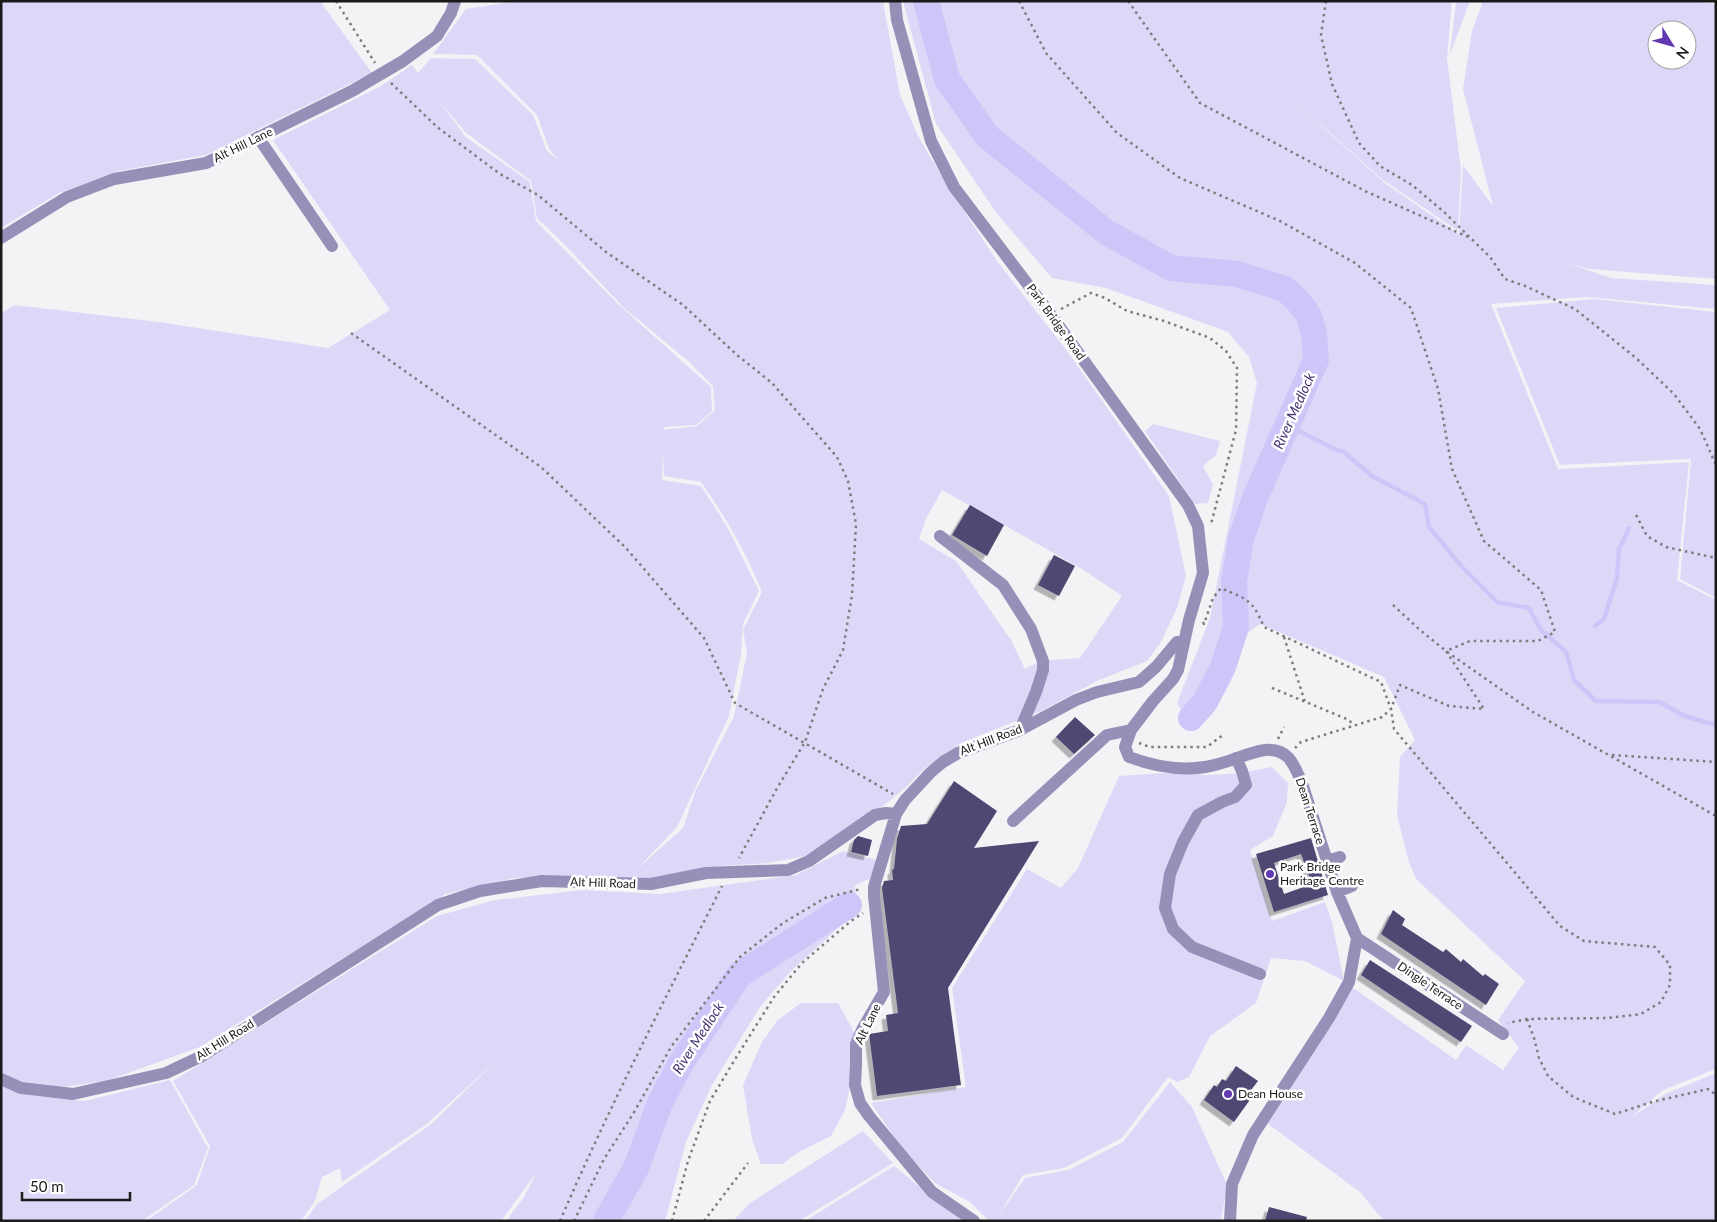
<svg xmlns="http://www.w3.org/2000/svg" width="1717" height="1222" font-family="Lato,sans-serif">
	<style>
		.green { fill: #ded8f8; fill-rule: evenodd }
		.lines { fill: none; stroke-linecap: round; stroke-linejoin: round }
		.stream { stroke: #cfc5f9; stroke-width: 4.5 }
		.river { stroke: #cfc5f9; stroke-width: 26 }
		.building { fill: #514773; fill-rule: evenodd; filter: url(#shadow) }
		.path { stroke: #7d7d7f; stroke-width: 2.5; stroke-dasharray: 2.5 4; stroke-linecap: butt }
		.minor { stroke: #978fb8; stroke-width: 12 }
		.poi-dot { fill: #6239b1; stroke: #fff; stroke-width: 2 }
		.labels { text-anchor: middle; stroke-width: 5; stroke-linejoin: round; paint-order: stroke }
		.street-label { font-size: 12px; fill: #1a1a1b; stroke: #fff }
		.poi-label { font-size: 12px; fill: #1a1a1b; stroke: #fff; text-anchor: start }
		.water-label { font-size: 14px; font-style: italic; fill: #453371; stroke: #fff }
	</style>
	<defs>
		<filter id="shadow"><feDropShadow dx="-4.5" dy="4.5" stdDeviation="0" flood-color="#0004"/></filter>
	</defs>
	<rect width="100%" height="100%" fill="#f3f3f6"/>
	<path class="green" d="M1 1H320L372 73 206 155 119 171 59 193 1 228Z
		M519 1H883L900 95 919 138 949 188 997 261 1070 355 1169 496 1186 576 1177 608 1161 642 1147 661 1099 680 1041 711 961 743 925 768 904 789 883 806 805 856 768 863 721 866 654 879 552 877 514 878 446 894 200 1047 106 1081 63 1087 18 1082 1 1074V313L15 305 159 322 328 348 390 310 273 140 381 86 412 65 418 73 431 58 475 59 533 115 547 151 559 160 549 149 537 115 477 55 433 54 466 9ZM438 100 466 133 531 181 537 218 566 246 624 308 688 361 713 386 715 410 697 426 663 430 664 427 696 425 712 411 711 387 618 304 536 221 530 182 466 137ZM663 453 664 476 701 482C726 518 746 552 762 592L743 630 747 653 734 716 695 792 683 828 636 870 677 827 729 716 741 654 743 624 759 591 728 528 701 486 662 480ZM942 490 1082 569 1122 596 1080 658 1040 661 1025 669 1011 640 956 561 919 539 926 519Z
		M903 1H1452L1447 58 1461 169 1458 231 1383 180 1274 83 1386 184 1459 234 1463 165 1493 206 1463 89 1472 31 1483 1H1692L1716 4V279L1589 269 1567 263 1611 278 1716 285V309L1587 297 1491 304 1558 469 1689 462 1677 580 1716 600V1069L1663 1090 1629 1119 1665 1094 1716 1073V1221L1383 1220 1360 1192 1267 1123 1352 987 1456 1060 1466 1045 1503 1070 1519 1048 1498 1020 1525 981 1416 879 1409 862 1397 816 1400 757 1415 740 1384 677 1260 624 1225 650 1192 728 1177 703 1210 618 1257 383 1249 357 1228 332 1106 288 1052 278 998 215 936 124ZM1657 30H1687V60H1657Z
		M1456 1H1470L1450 54Z
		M1594 299 1716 312V598L1680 579 1691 459 1560 465 1496 308Z
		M1153 424 1220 441 1216 455 1204 465V469L1213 484 1208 503 1195 504 1145 431Z
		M1272 767 1288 783 1287 802 1273 836 1250 850 1272 921 1325 902 1332 922 1344 981 1305 961 1271 958 1256 1003 1210 1036 1189 1077 1177 1082 1168 1077 1122 1138 1064 1168 1023 1175 999 1215 1025 1178 1068 1170 1123 1142 1170 1082 1192 1107 1227 1185 1221 1221H989L970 1202 935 1183 903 1150 871 1103 966 1087 952 988 1027 869 1061 888 1078 868 1119 776 1162 773 1211 775 1242 773Z
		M843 851 876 860 871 878 854 886 860 908 791 971 760 1007 712 1085 686 1142 665 1221H506L524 1197 536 1173 501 1221H305L317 1204 430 1125 498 1059 428 1123 342 1182 340 1168 322 1177 315 1201 301 1221H146L197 1185 210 1146 173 1081 437 916 495 900 583 890 660 894 796 875Z
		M801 1003H838L854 1032 851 1082 845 1110 831 1136 799 1152 782 1164H761L752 1139 743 1085 762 1042 778 1020Z
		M170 1080 208 1148 194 1185 142 1221H1V1084L27 1095 85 1101Z
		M863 1131 893 1163 799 1221H733L750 1203Z
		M894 1166 962 1221H805Z"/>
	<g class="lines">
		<path class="stream" d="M1287 425 1337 450 1344 452 1372 476 1425 504 1429 527 1462 567 1497 602 1529 608 1540 629 1566 652 1574 680 1596 701 1659 702 1685 716 1716 725
			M1595 626 1604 619 1617 578 1619 549 1629 528"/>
		<path class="river" d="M926 1 947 79 987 136 1106 232 1171 268 1237 274 1285 289 1298 301 1309 316 1314 333 1316 360 1255 498 1241 539 1234 582 1236 627 1223 667 1205 702 1191 718
			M606 1221 636 1168 660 1103 681 1063 739 975 849 905"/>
	</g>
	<path class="building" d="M970 505 1004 525 987 556 952 535Z
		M1054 555 1075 566 1059 596 1038 585Z
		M1075 717 1095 735 1074 754 1056 737Z
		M954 781 997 811 974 848 1039 841 948 988 961 1085 877 1096 869 1034 888 1031 886 1015 898 1013 882 888 884 881 893 880 892 870 894 869 897 839 901 826 927 824Z
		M858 836 872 840 868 856 851 852 854 840Z
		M1311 838 1328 895 1274 912 1256 854ZM1301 854 1312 884 1284 894 1274 863Z
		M1393 910 1405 919 1402 925 1443 952 1446 949 1461 962 1463 959 1483 976 1485 974 1499 984 1486 1005 1381 934Z
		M1370 960 1472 1026 1461 1042 1361 975Z
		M1236 1066 1258 1081 1248 1094 1252 1097 1234 1122 1204 1100 1214 1085 1217 1087 1222 1079 1226 1081Z
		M1269 1207 1307 1217 1306 1221H1265Z"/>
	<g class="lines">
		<path class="path" d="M336 1 375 63
			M1019 1 1046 53 1117 133 1180 178 1280 221 1355 263 1411 308 1438 389 1452 469 1484 541 1541 590 1555 632 1538 641H1470L1446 651 1484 709 1449 706 1400 685 1391 709 1382 717 1301 742 1295 748
			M1128 1 1200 103 1365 191 1468 237
			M1326 1 1321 35 1332 84 1359 143 1380 166 1412 185 1444 212 1490 257 1505 279 1525 286 1575 309 1636 358 1674 394 1700 429 1716 465
			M391 83 437 127 500 174 538 195 606 252 683 305 737 355 772 383 837 457 848 481 856 524 852 595 843 650 823 689 805 742 776 790 739 858
			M1061 309 1091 293 1105 298 1127 311 1164 321 1210 338 1226 351 1237 368 1236 430 1211 524
			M351 333 541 467 625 547 704 638 735 703 893 794
			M1636 515 1647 536 1666 547 1716 558
			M1393 605 1420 630 1446 651 1533 712 1716 816
			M1203 622 1204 624 1213 598 1221 588C1248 600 1252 599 1264 627L1381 682 1391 709 1394 729 1560 926 1584 941 1655 947 1670 965V985L1661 1002 1641 1014 1607 1018 1527 1019 1508 1023
			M1284 637 1305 702
			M1272 688 1349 720 1354 726
			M1278 739 1284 727
			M1139 743 1150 747H1207L1224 734
			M1612 755 1716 762
			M1527 1019 1534 1038 1539 1058 1548 1076 1573 1097 1615 1114 1652 1102 1708 1089 1716 1095
			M560 1221C609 1107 666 997 722 886
			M574 1221 604 1159 633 1114 671 1047 740 957 783 923 825 898 861 889
			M672 1221 688 1161 710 1101 737 1056 774 997 802 963 851 921 863 913
			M704 1221 748 1163"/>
		<path class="minor" d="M895 1 897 20 931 141 954 187 1051 315 1188 505 1198 526 1203 573 1189 620 1178 670 1173 679 1153 701 1131 730 1125 747 1129 757C1153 766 1180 771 1205 767 1226 764 1245 753 1265 750 1289 748 1294 765 1302 783L1337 892 1357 938 1349 982 1329 1018 1253 1135 1232 1184 1230 1221
			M258 137 332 246
			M1 238 67 197 114 179 206 163 352 91 403 61 437 36 451 13 455 1
			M940 536 1003 585 1031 629 1043 661V670L1036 692 1020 730
			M1236 758 1242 771 1246 785 1235 797 1222 802 1198 815 1183 842 1170 874 1165 908 1173 929 1192 947 1260 974
			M1013 821 1107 735 1131 730
			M1327 861 1340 857
			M1337 892 1352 886
			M1357 938 1503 1034
			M1 1079 21 1088 73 1094 166 1073 202 1056 438 905 480 891 542 881 651 884 706 873 788 870 809 861 875 815 886 813 896 814
			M974 1221 932 1192 869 1116 860 1103 855 1085 856 1064V1044L863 1028 884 992 874 896V887L896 814 905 800 931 772 943 762 958 753 1020 730 1076 700 1097 692 1139 682 1156 667 1177 642 1184 640"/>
	</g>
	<g class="poi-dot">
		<circle cx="1270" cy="874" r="5"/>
		<circle cx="1228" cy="1094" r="5"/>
	</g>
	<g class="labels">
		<g class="street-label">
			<text transform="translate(243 145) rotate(-26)" y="4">Alt Hill Lane</text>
			<text transform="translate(1056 322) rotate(54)" y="4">Park Bridge Road</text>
			<text transform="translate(991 740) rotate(-21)" y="4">Alt Hill Road</text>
			<text transform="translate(1310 811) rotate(72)" y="4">Dean Terrace</text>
			<text transform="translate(603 883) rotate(2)" y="4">Alt Hill Road</text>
			<text transform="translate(1430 986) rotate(34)" y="4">Dingle Terrace</text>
			<text transform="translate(868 1024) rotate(-64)" y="4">Alt Lane</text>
			<text transform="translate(225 1040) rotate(-32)" y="4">Alt Hill Road</text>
		</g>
		<g class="poi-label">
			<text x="1280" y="871">Park Bridge<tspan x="1280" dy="14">Heritage Centre</tspan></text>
			<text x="1238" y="1098">Dean House</text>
		</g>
		<g class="water-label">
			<text transform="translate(1294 411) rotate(-66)" y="5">River Medlock</text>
			<text transform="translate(698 1038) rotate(-57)" y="5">River Medlock</text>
		</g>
	</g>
	<rect width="1717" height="1222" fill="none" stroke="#1a1a1b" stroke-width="5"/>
	<g transform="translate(1672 45) rotate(127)"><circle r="24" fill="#ffffff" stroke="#a3a3a4"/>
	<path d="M0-4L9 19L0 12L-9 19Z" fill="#6239b1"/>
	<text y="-8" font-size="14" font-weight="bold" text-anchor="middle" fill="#1a1a1b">N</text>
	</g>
	<path d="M22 1192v8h108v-8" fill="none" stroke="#1a1a1b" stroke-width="2.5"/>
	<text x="30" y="1192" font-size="15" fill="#1a1a1b" stroke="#ffffff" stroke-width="4" paint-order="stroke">50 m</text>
</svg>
